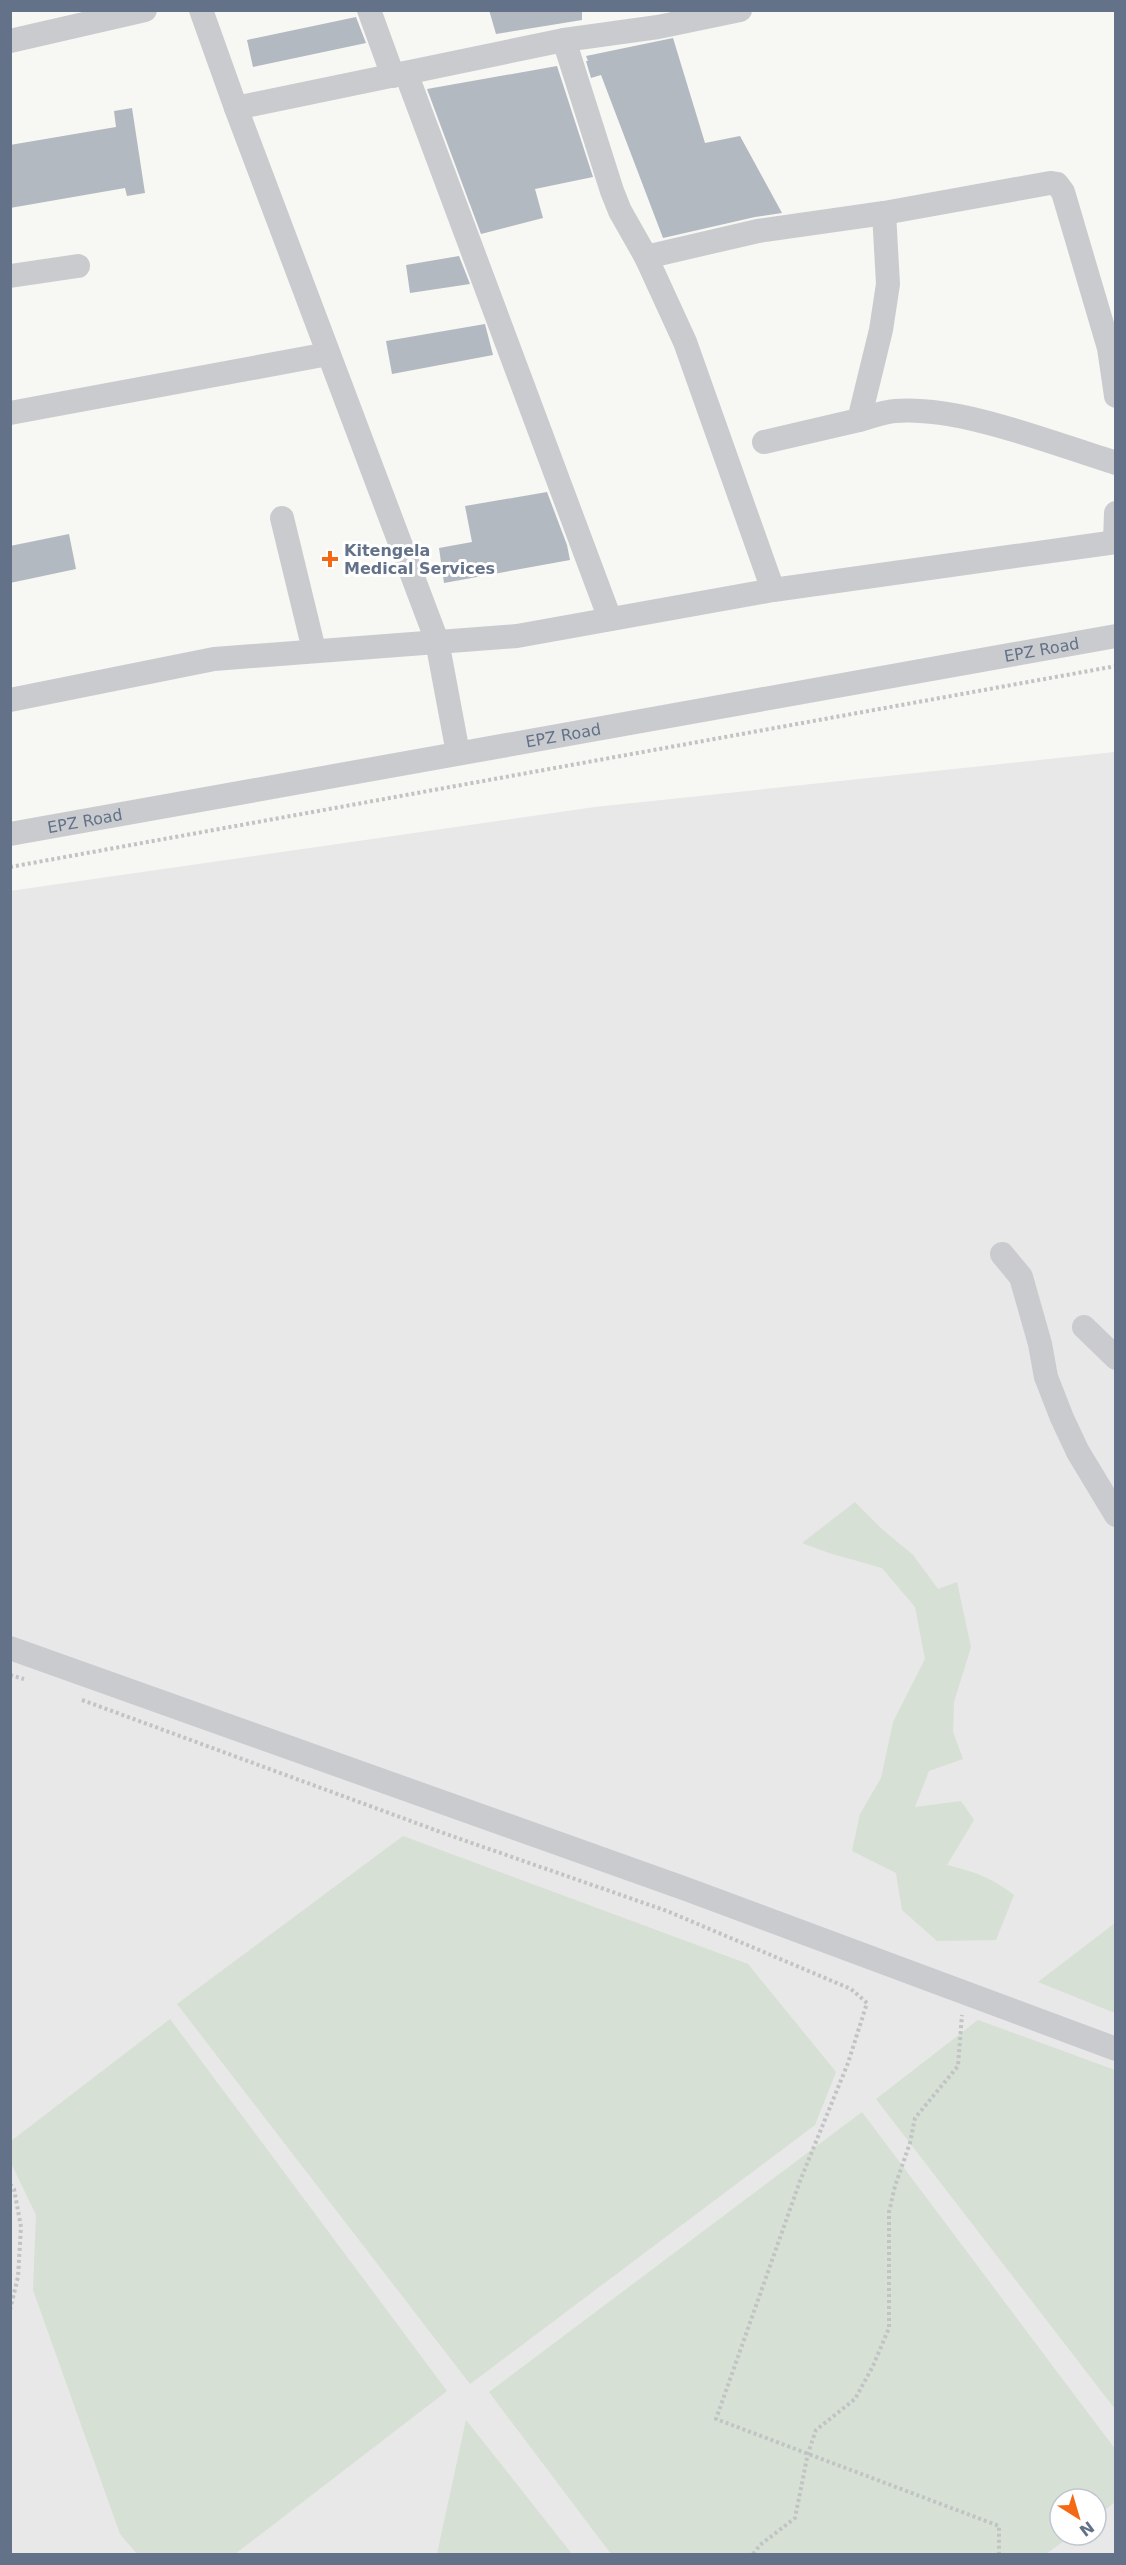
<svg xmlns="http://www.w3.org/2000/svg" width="1126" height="2565" font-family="'DejaVu Sans',sans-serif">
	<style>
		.built { fill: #e7e8e7; fill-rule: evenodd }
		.green { fill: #d7e0d4 }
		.building { fill: #b3b9c1 }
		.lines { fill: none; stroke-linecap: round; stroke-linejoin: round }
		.path { stroke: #c2c3c5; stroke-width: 4; stroke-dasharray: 3 3; stroke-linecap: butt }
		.minor { stroke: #c9cbcf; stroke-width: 24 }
		.poi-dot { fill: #f56915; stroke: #fff; stroke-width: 2 }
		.labels { text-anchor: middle; stroke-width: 6; stroke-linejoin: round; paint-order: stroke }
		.poi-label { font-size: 16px; font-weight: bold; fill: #637288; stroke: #fff; text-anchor: start }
		.street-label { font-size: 16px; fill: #637288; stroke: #fff }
	</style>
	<rect width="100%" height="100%" fill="#f7f7f3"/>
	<path class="built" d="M1115 752V2554H11L10 891 595 807ZM1060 2499H1096V2535H1060Z"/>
	<path class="green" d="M855 1502 883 1530 913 1555 938 1589 957 1582 971 1647 954 1702 953 1732 963 1759 929 1771 915 1807 961 1801 974 1820 947 1865C974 1872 991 1877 1014 1895L996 1940 937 1941 902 1910 896 1873 852 1851 860 1814 881 1778 893 1722 925 1659 915 1607 882 1568 829 1553 802 1543Z
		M403 1836 748 1964 836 2072 815 2125 470 2384 177 2004Z
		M1115 1923V2013L1038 1982Z
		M170 2019 447 2391 235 2554H137L120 2534 33 2290 36 2215 11 2163V2141Z
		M978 2020 1115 2070V2409L876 2099Z
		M862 2112 1115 2449V2502L1096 2517V2499H1060V2535H1072L1046 2554H611L489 2392Z
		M466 2420 572 2554H437Z"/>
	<path class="building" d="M489 10H582V20L496 34Z
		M356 17 366 43 253 67 247 40Z
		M673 38 705 143 740 136 782 213 755 217 663 238 601 75 591 78 586 61H588L586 56Z
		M557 66 593 177 535 189 543 218 481 234 427 89Z
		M132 108 145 193 127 196 125 188 10 208V145L116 127 114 111Z
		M459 256 470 284 410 293 406 265Z
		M485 324 493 355 392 374 386 341Z
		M547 492 567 545 570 560 444 583 439 548 472 542 465 506Z
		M69 534 76 569 10 583V546Z"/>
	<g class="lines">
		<path class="path" d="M10 867 1116 666
			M10 1675 24 1679
			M82 1700 446 1834 667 1911 851 1989 867 2003 848 2063 800 2181 716 2419 999 2526V2554
			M10 2184 14 2189 21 2227 18 2277 10 2310
			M753 2554 760 2545 795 2518 808 2453 816 2430 855 2399 873 2366 889 2328V2212L895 2186 910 2143 915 2118 958 2066 962 2015"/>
		<g class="minor">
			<path d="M201 10 236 108 564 40 658 27 740 10"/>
			<path d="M369 10 393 76"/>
			<path d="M564 40 612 191 620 211 646 257 685 342 773 590"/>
			<path d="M10 41 145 10"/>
			<path d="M406 73 610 619"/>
			<path d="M236 108 437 641 458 753"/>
			<path d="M646 257 758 231 884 213 1050 183 1057 184 1063 192 1109 348 1116 396"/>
			<path d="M10 276 78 266"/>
			<path d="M10 413 328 354"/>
			<path d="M859 420C870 417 883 412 895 411 961 406 1051 443 1116 463"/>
			<path d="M764 442 859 420 881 330 888 284 884 213"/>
			<path d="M282 518 314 650"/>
			<path d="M1115 542 1116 513"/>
			<path d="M10 700 214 659 517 636 773 590 1116 542"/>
			<path id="s1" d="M10 834 1116 636"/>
			<path d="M1002 1254 1021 1277 1040 1344 1046 1377 1062 1418 1078 1452 1116 1515"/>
			<path d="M1084 1327 1116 1358"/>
			<path d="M10 1648 686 1889 1116 2049"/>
		</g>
	</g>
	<path class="poi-dot" d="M327 550h6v6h6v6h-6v6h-6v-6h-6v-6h6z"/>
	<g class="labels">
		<g class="poi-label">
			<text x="344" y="556">Kitengela<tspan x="344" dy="18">Medical Services</tspan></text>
		</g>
		<g class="street-label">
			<text dy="6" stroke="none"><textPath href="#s1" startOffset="1048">EPZ Road</textPath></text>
			<text dy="6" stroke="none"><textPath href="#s1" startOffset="562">EPZ Road</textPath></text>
			<text dy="6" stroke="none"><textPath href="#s1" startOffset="76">EPZ Road</textPath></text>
		</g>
	</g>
	<rect width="1126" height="2565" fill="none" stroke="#637288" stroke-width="24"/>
	<g transform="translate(1078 2517) rotate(143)"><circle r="28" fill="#ffffff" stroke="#c1c7cf" stroke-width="1.5"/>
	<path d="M0-4.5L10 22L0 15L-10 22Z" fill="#f56915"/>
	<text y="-9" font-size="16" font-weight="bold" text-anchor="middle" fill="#637288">N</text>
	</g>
</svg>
